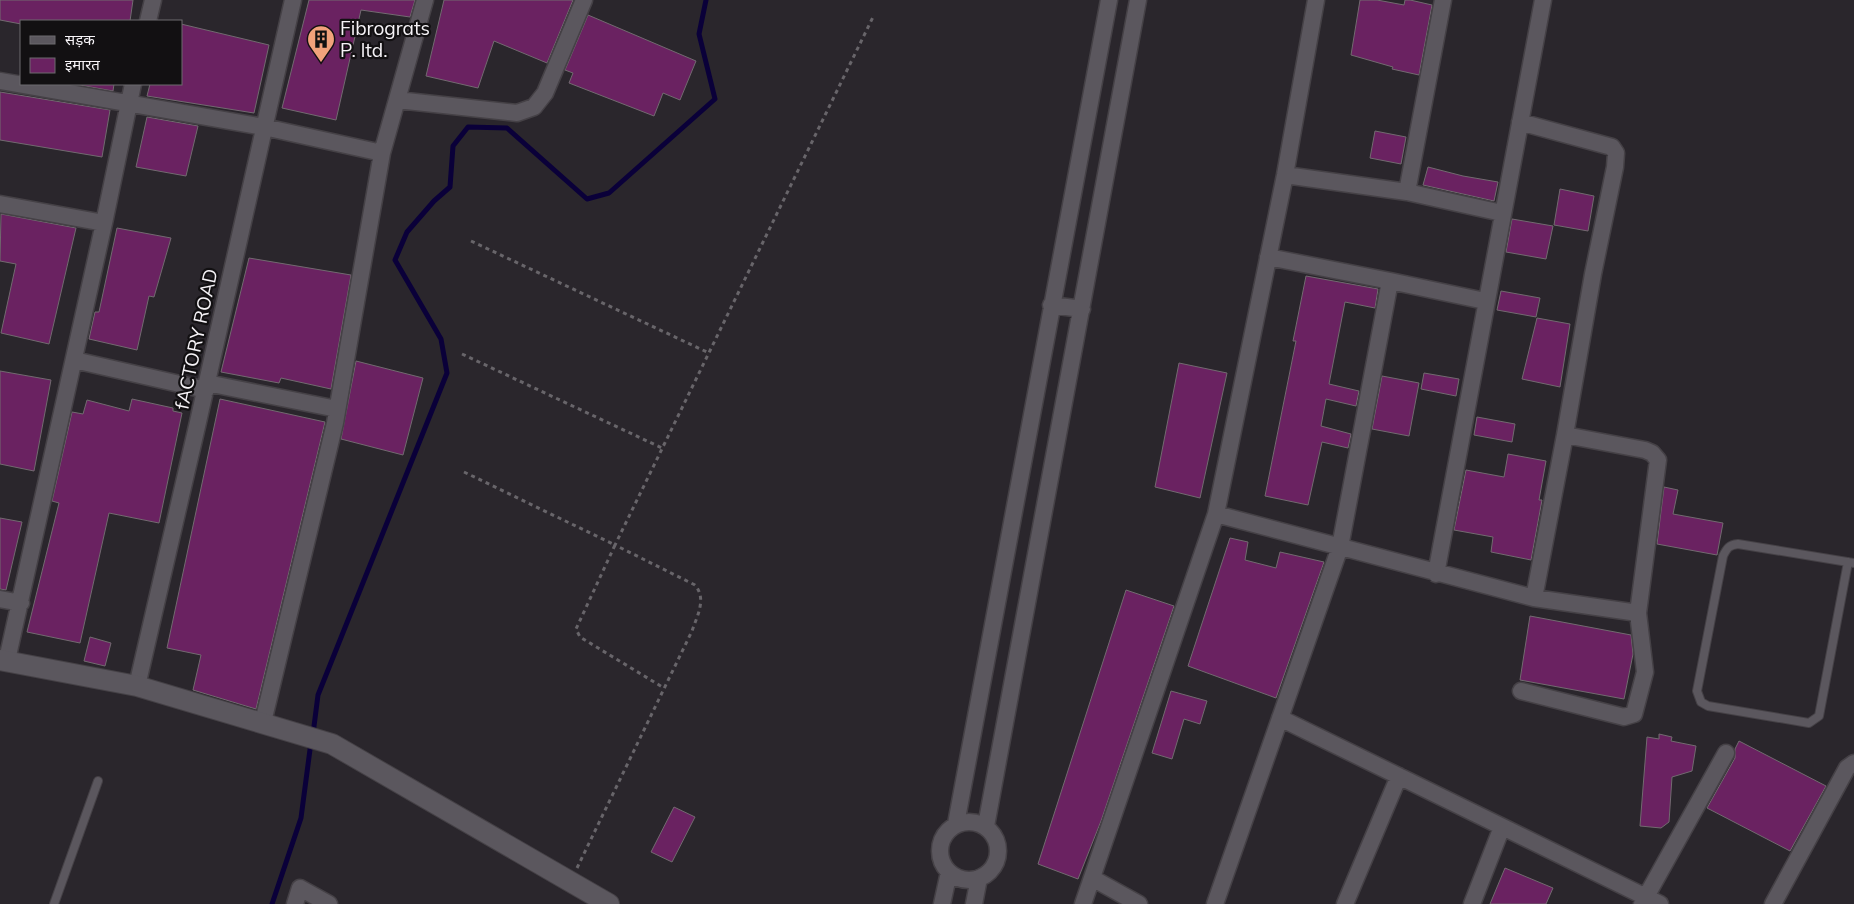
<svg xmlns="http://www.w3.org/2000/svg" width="1854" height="904" font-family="Mulish,'Noto Sans Devanagari',sans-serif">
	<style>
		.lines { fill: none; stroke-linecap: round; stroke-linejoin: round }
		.stream { stroke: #0a0039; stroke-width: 5 }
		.building { fill: #6a2261; stroke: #726a70 }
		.service-casing { stroke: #454146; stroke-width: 10 }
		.minor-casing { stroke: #454146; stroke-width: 19 }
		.tertiary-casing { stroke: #454146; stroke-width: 22 }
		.path { stroke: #68656a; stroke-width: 3; stroke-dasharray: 4 4; stroke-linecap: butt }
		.service { stroke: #5b575e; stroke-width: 8 }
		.minor { stroke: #5b575e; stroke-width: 16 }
		.tertiary { stroke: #5b575e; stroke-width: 20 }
		.labels { text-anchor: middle; stroke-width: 4.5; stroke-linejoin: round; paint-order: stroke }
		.poi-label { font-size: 19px; fill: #f6f3f7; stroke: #121012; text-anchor: start }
		.street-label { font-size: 19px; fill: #f6f3f7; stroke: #121012 }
	</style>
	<rect width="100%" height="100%" fill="#2a262c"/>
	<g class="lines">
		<path class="stream" d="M313 734 318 695 447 373 441 339 395 260 407 232 434 201 450 187 453 146 468 127 507 128 587 199 609 193 715 99 699 34 706 0
			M272 904 301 818 311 742"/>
	</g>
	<path class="building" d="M0 0H133L130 21H21V24L0 20Z
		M309 0H415L410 17 361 10 336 120 282 108Z
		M444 0H573L547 63 494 41 478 88 426 76Z
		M1360 0H1377L1404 5 1405 0H1410L1432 5 1419 75 1392 69 1393 67 1351 55Z
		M588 15 696 61 680 100 663 93 654 116 569 83 573 73 565 70Z
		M181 24 269 45 254 113 147 96 150 84H181Z
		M74 84H114L113 91Z
		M0 92 110 110 102 157 0 140Z
		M147 117 198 126 186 176 136 167Z
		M1375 131 1406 137 1401 164 1370 158Z
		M1428 167 1463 176 1498 182 1494 201 1423 185Z
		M1560 189 1594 196 1588 231 1554 225Z
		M1 214 76 228 49 344 1 333 16 264 0 261Z
		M1512 219 1553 226 1546 259 1506 252Z
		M117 228 171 238 154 297 149 296 137 350 89 339 95 312H99Z
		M249 258 351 275 331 389 281 378 279 383 221 372Z
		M1306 276 1378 289 1375 308 1345 302 1329 384 1359 391 1356 406 1326 399 1321 426 1351 434 1348 448 1322 442 1308 505 1265 496 1296 341H1293Z
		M1501 291 1540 298 1536 317 1497 310Z
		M1537 318 1570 324 1560 387 1522 379Z
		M356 361 423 378 403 455 341 439Z
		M1179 363 1227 373 1200 498 1155 487Z
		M0 371 51 380 34 471 0 464Z
		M1424 373 1459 379 1456 396 1421 389Z
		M1382 376 1419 383 1409 436 1372 429Z
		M132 399 173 408V411L182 413 159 523 109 513 80 643 27 632 59 503 52 501 72 412 83 414 87 400 129 411Z
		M220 399 325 422 256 709 193 690 201 655 167 648Z
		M1477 417 1515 424 1512 442 1474 435Z
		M1508 454 1546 461 1539 500H1542L1531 560 1491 552 1493 537 1454 530 1466 470 1504 477Z
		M1664 487 1678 490 1673 514 1723 523 1717 555 1657 544Z
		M0 518 22 522 6 590 0 589Z
		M1230 538 1248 542 1245 560 1276 568 1280 552 1324 562 1276 698 1188 666Z
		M1126 590 1174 606 1101 821 1078 879 1038 864Z
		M1530 616 1631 635 1633 654 1624 699 1520 680Z
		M90 637 111 643 105 666 84 661Z
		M1171 691 1207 701 1200 724 1184 719 1172 759 1152 753Z
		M1659 734 1672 737 1671 741 1696 746 1692 771 1672 777 1669 822 1661 828 1640 826 1647 737 1659 739Z
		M1739 741 1826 786 1790 851 1707 808 1735 758V749Z
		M674 807 695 817 672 862 651 852Z
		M1505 868 1553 888 1546 904H1490Z"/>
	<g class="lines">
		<g class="service-casing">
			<path id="service" d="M1848 562 1819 716 1809 723 1708 706 1701 702 1697 691 1723 556C1727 548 1729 545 1738 544L1854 563
				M54 904 98 781"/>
		</g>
		<g class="minor-casing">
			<path id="minor" d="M1316 0 1285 175 1216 514 1534 598 1638 613 1658 460 1652 453 1645 450 1565 435 1593 274 1615 167 1616 153 1612 147 1520 122
				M148 21 153 0
				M0 81 264 127 382 153 425 0
				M397 100 517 113 534 107 545 93 584 0
				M1285 175 1407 192 1443 0
				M1407 192 1502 213
				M0 204 104 223 133 84
				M1268 257 1390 281
				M1051 305 1082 309
				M74 360 206 390
				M207 383 337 409
				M1436 574 1543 0
				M1534 598 1565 435
				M0 599 21 603
				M7 660 104 223
				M137 686 198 422 293 0
				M1521 691 1624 717 1634 714 1645 672 1638 613
				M1280 718 1660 904
				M263 722 335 423 382 153
				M940 851a29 29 0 1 1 58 0a29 29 0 1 1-58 0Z
				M956 824 1109 0
				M986 826 1138 0
				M1092 878 1139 904
				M295 904 300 888 329 904
				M942 904 949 872
				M974 904 979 878
				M1083 904 1216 514
				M1215 904 1340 547 1390 281 1485 301
				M1345 904 1399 776
				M1472 904 1502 827
				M1642 904 1726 753
				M1773 904 1847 768 1854 763"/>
		</g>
		<g class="tertiary-casing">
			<path id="tertiary" d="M0 660 137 686 332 744 609 904"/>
		</g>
		<path class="path" d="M471 241 709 353
			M462 354 662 448
			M464 472 615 545 576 629 580 637 664 688
			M577 868 692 631C697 616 707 599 695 585L615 545 874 15"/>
		<use href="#service" class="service"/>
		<use href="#minor" class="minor"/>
		<use href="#tertiary" class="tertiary"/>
	</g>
	<defs>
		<g id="building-pin" transform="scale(1.4375)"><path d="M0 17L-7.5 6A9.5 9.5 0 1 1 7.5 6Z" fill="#f1a27b" stroke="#121012"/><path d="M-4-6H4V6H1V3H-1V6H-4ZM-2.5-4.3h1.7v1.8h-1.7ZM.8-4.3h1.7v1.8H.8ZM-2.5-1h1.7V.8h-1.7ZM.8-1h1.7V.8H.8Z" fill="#111"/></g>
	</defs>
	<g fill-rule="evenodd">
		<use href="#building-pin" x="321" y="39"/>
	</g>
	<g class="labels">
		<g class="poi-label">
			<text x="340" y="35">Fibrograts<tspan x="340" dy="22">P. ltd.</tspan></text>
		</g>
		<g class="street-label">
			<text transform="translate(196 339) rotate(-78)" y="7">fACTORY ROAD</text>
		</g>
	</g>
	<rect x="20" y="20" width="162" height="65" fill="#121012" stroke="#6d6b6e"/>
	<rect x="30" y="36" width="25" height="8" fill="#5b575e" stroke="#6d6b6e"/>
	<text x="65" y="45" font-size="15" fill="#f6f3f7">सड़क</text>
	<rect x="30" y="58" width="25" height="15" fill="#6a2261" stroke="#6d6b6e"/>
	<text x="65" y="70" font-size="15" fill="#f6f3f7">इमारत</text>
</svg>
